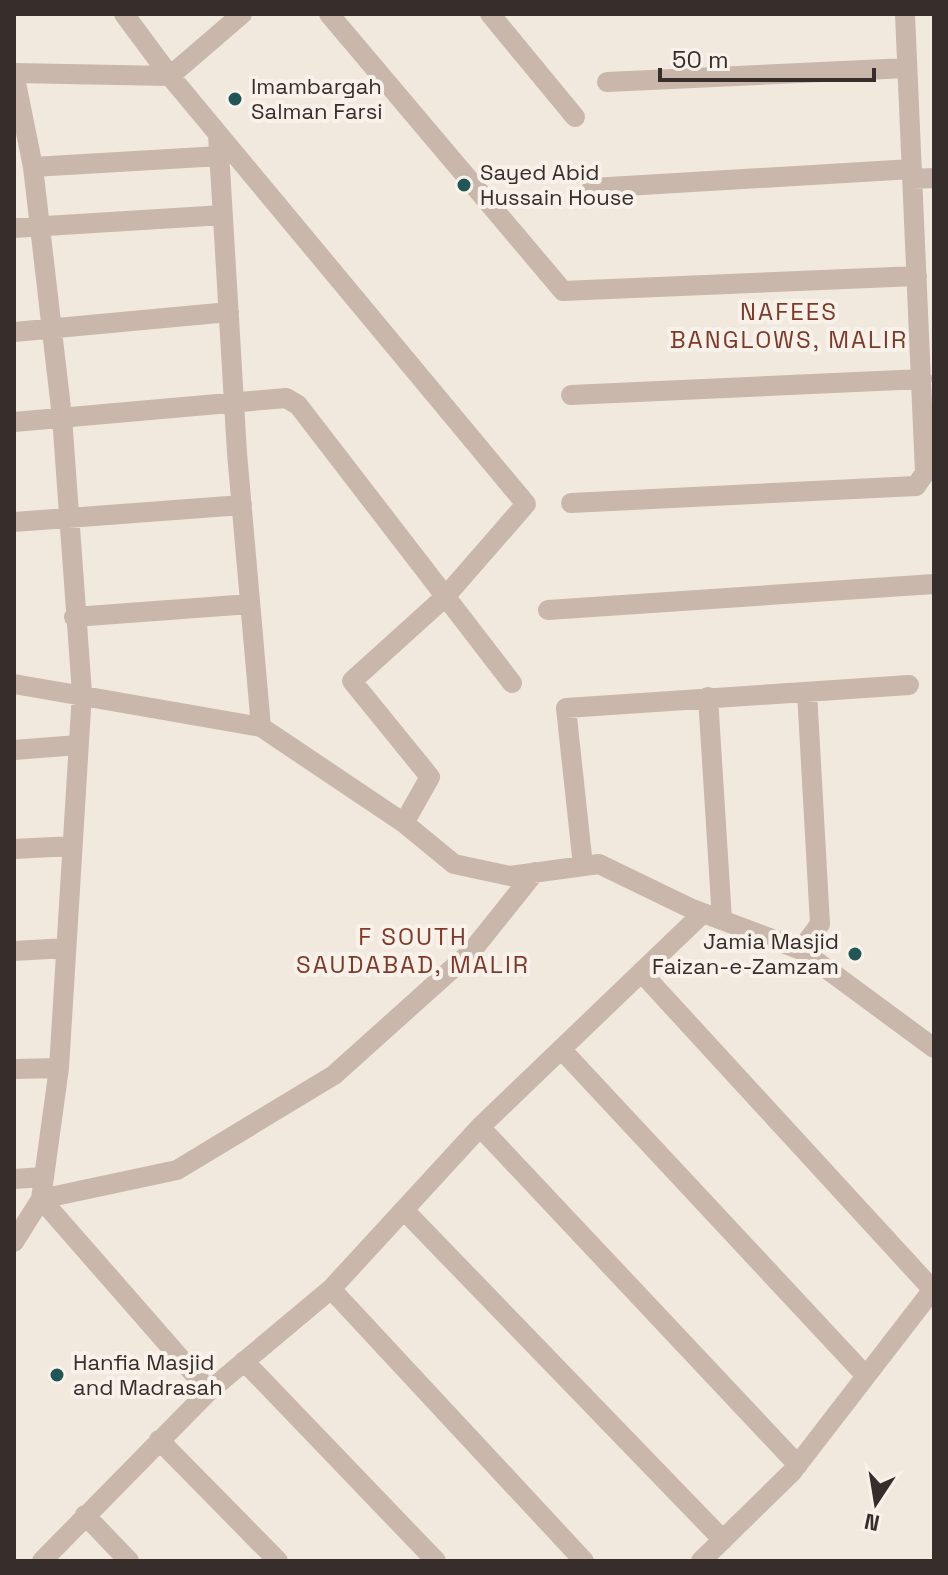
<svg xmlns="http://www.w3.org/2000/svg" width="948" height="1575" font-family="'Space Grotesk',sans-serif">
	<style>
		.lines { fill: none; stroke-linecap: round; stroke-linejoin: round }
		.minor { stroke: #c9b7ab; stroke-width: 20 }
		.poi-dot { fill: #215657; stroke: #f9f2eb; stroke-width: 3 }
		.labels { text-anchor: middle; stroke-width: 8; stroke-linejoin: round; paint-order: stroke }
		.poi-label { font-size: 22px; fill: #372d2a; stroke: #f9f2eb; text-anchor: start }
		.neighbourhood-label { font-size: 24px; letter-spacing: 2px; fill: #823827; stroke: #f9f2eb }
	</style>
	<rect width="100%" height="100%" fill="#f1e8de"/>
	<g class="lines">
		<path class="minor" d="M124 14 170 76 526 504 445 597 352 681 430 777 404 823
			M329 14 563 291 917 276
			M490 14 575 117
			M607 82 907 68
			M218 134 237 453 261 727
			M33 167 220 156
			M912 179 934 178
			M592 188 912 169
			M14 228 223 215
			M14 332 229 312
			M571 395 922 379
			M14 422 286 398 298 405 512 683
			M571 503 916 486 925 473 905 14
			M14 522 242 505
			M548 610 934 584
			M74 617 250 604
			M14 684 261 727 404 823 454 864 510 876 599 864 690 908 801 950 934 1048
			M708 697 722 920
			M14 750 78 745
			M14 849 72 846
			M583 866 566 708 909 685
			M801 950 820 924 807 692
			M14 951 66 948
			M641 972 933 1290
			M561 1049 866 1376
			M14 1069 59 1068
			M480 1127 798 1465
			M14 1179 43 1177
			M404 1210 723 1540
			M14 1242 41 1199 59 1068 82 693 62 417 33 167 14 73 170 76 242 14
			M331 1289 584 1561
			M244 1361 436 1561
			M209 1391 41 1199 177 1170 334 1075 471 952 535 872
			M159 1440 278 1561
			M85 1515 129 1561
			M42 1561 209 1391 331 1289 480 1127 703 913
			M701 1561 792 1472 934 1288"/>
	</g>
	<g class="poi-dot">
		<circle cx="235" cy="99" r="8"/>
		<circle cx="464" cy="185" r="8"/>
		<circle cx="855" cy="954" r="8"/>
		<circle cx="57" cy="1375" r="8"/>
	</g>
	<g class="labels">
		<g class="poi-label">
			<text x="251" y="94">Imambargah<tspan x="251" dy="25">Salman Farsi</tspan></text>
			<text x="480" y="180">Sayed Abid<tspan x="480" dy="25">Hussain House</tspan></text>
			<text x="839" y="949" text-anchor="end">Jamia Masjid<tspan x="839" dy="25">Faizan-e-Zamzam</tspan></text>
			<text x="73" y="1370">Hanfia Masjid<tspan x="73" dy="25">and Madrasah</tspan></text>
		</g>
		<g class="neighbourhood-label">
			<text x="789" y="320">NAFEES<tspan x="789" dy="28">BANGLOWS, MALIR</tspan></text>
			<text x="413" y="945">F SOUTH<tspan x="413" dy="28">SAUDABAD, MALIR</tspan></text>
		</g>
	</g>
	<rect width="948" height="1575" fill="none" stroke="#372d2a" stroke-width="32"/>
	<g transform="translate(876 1503) rotate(192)" stroke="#f9f2eb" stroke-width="6" paint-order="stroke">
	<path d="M0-6L14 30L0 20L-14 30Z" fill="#372d2a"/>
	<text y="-12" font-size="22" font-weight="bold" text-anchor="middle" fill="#372d2a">N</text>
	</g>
	<path d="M660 68v12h214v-12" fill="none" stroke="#372d2a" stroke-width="4"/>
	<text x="672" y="68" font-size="24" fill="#372d2a" stroke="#f9f2eb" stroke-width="6" paint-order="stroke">50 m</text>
</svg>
